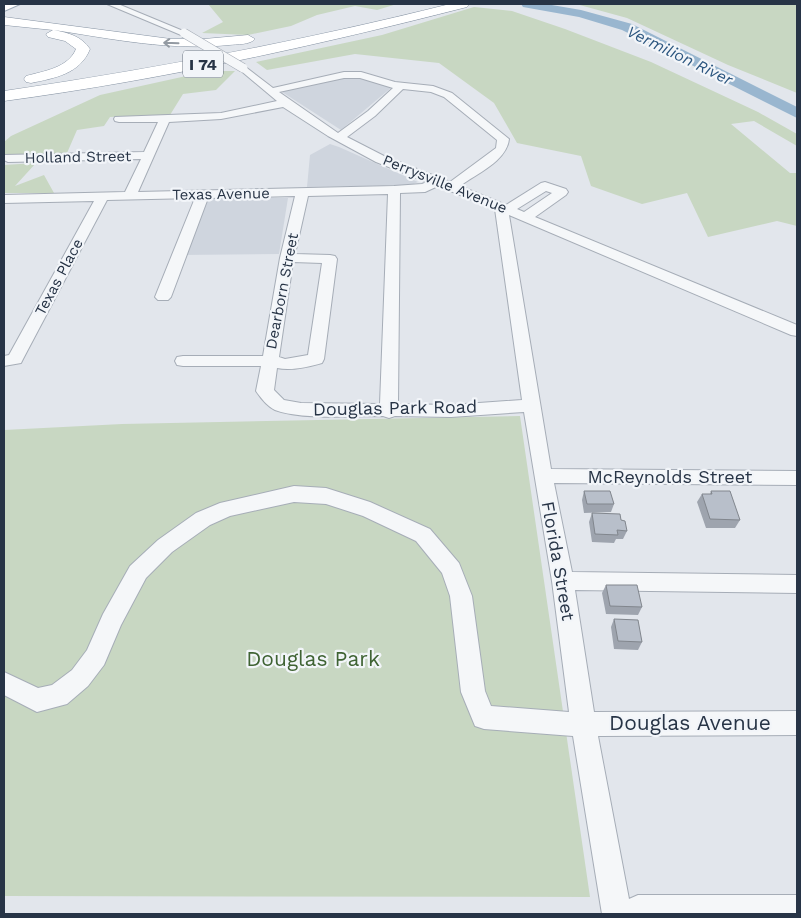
<svg xmlns="http://www.w3.org/2000/svg" width="801" height="918" font-family="'Work Sans',sans-serif">
	<style>
		.built { fill: #cfd5de }
		.green { fill: #c8d7c2 }
		.lines { fill: none; stroke-linecap: round; stroke-linejoin: round }
		.river { fill: #99b6cf; fill-rule: evenodd }
		.minor-casing { stroke: #a6adb7; stroke-width: 2 }
		.major-casing { stroke: #9fabb9; stroke-width: 2 }
		.highway-casing { stroke: #8794a4; stroke-width: 1 }
		.minor { fill: #f5f7f9; fill-rule: evenodd }
		.major { fill: #fff; fill-rule: evenodd }
		.highway { fill: #fff; fill-rule: evenodd }
		.minor-bridge-casing { stroke: #a6adb7; stroke-width: 10; stroke-linecap: butt }
		.minor-bridge { stroke: #f5f7f9; stroke-width: 9 }
		.wall { fill: #9ea4ae }
		.building { fill: #b8bfca; stroke: #81868d }
		.oneway { stroke: #939aa2 }
		.labels { text-anchor: middle; stroke-width: 4.5; stroke-linejoin: round; paint-order: stroke }
		.far-street-label { font-size: 15px; fill: #273446; stroke: #f2f5f9 }
		.far-water-label { font-size: 16px; font-style: italic; fill: #2c567f; stroke: #f2f5f9 }
		.shield { fill: #f2f5f9; stroke: #646e7c; stroke-width: 1 }
		.shield-label { font-size: 16px; font-weight: bold; fill: #273446 }
		.street-label { font-size: 18px; fill: #273446; stroke: #f2f5f9 }
		.near-park-label { font-size: 21px; fill: #3f6333; stroke: #f2f5f9 }
		.near-street-label { font-size: 21px; fill: #273446; stroke: #f2f5f9 }
	</style>
	<rect width="100%" height="100%" fill="#e2e6ec"/>
	<path class="built" d="M343 77 365 78 392 87 341 130 282 92Z
		M330 144 339 147 418 182 411 185 307 187 310 155Z
		M201 198H288L279 254 180 255Z"/>
	<path class="green" d="M208 4H397L377 10 355 6 317 15 291 26 248 35 202 33 223 22Z
		M576 4H797V93L728 65 627 18Z
		M474 7 512 11 565 29 651 62 758 112 797 134V146L754 121 731 124 790 173H797V226L777 221 708 237 687 193 642 204 591 186 581 156 517 143 494 103 439 63 355 54 267 70 256 62 382 35Z
		M209 71H235L216 90 183 94 170 115 110 117 104 126 77 130 67 153 4 155V142L11 136 100 95Z
		M36 163 15 186 44 175 54 193H4V165Z
		M520 416 590 897 4 896V430L122 424Z"/>
	<g class="lines">
		<path class="river" d="M521 4H546L581 10 632 24 797 107V118L622 30 579 17 523 7Z"/>
		<g class="minor-casing">
			<path id="minor" d="M107 4H118L188 33 187 35H181Z
				M243 65 273 88 344 72H361L395 82 433 86 452 93 509 139C507 161 476 174 460 186L506 205 541 183 545 182 566 189 568 192 566 195 535 217 797 325V336L791 335 509 215 551 469 797 471V485L554 483 572 572 797 575V593L575 590 594 712 797 711V735L598 736 629 899 638 895H797V914H602L573 736 484 729 475 726 461 692 450 596 442 573 416 541 363 516 326 504 294 502 230 516 210 525 172 552 146 578 121 625 104 665 88 686 67 704 37 712 4 695V672L38 688 52 685 72 670 87 650 103 614 130 566 158 540 196 513 220 503 294 486 326 488 370 502 430 529 459 563 472 596 485 691 491 706 569 712 552 581 524 412 451 417 395 416 389 418 383 416C353 416 302 420 275 410 268 407 260 397 256 391L261 366H183L177 365 175 361 177 357 183 356H263L280 258 295 196 208 198 171 297 168 300H158L155 297 195 198 107 200 23 359 21 363 4 366V356L9 355 94 201 4 203V195L125 192 141 159 8 162 4 160V155L144 152 158 122H119L115 121 114 119 115 117 221 113 277 101 240 70V66ZM344 78H360L393 88 368 111 338 133 279 92ZM403 89 431 92 444 97 497 140 496 148 450 182 384 156 347 137 375 116ZM283 107 328 136 376 162 427 182 422 184 394 186 138 192 169 122 221 119ZM438 186 495 209 522 400 451 405 398 404 400 193 425 192ZM546 191 552 193 524 212 517 209ZM388 194 380 404 301 403 284 400 274 390 277 368C291 371 308 367 322 363L324 359 337 259 335 256 330 255 295 254 308 196ZM293 262 322 263 308 355 285 359 279 357Z"/>
		</g>
		<g class="major-casing">
			<path id="major" d="M4 4H20L4 11Z"/>
		</g>
		<g class="highway-casing">
			<path id="highway" d="M450 4H469L467 7C315 46 160 80 4 101V91C154 69 302 41 450 4Z
				M4 17 171 39H204L248 35 255 39C250 45 237 44 229 45 170 51 113 39 54 30 69 33 81 36 90 49 80 74 55 78 31 83L26 82 24 79 26 76C44 71 68 68 76 49L65 41 48 37 46 34 53 30 4 25Z"/>
		</g>
		<use href="#minor" class="minor"/>
		<use href="#major" class="major"/>
		<use href="#highway" class="highway"/>
		<g class="minor-bridge-casing">
			<path id="minor-bridge" d="M184 33 243 68"/>
		</g>
		<use href="#minor-bridge" class="minor-bridge"/>
	</g>
	<path class="wall" d="M584 491 614 504 611 512 584 513 582 500Z
		M711 491 740 520 735 528H706L697 502 702 494H710Z
		M592 513 621 520 627 531 623 539H616L614 543 592 542 589 522Z
		M606 585 642 607 638 615 606 614 602 593Z
		M614 619 642 642 638 650 614 649 611 627Z"/>
	<path class="building" d="M584 491H610L614 504H587Z
		M711 491H730L740 520 710 519 702 494H712Z
		M592 513 620 514 621 520 625 521 627 531 617 530 618 535 595 534Z
		M606 585H637L642 607 610 606Z
		M614 619 638 620 642 642 618 641Z"/>
	<defs><path id="oneway-shaft" d="M-6 0H5M1.5-3L5.5 0L1.5 3" fill="none" stroke-width="1.6" stroke-linecap="round" stroke-linejoin="round" transform="scale(1.25)"/></defs>
	<use class="oneway" href="#oneway-shaft" transform="translate(171 43) rotate(-178)"/>
	<g class="labels">
		<g class="far-street-label">
			<text transform="translate(78 157) rotate(-1)" y="5">Holland Street</text>
			<text transform="translate(445 184) rotate(22)" y="5">Perrysville Avenue</text>
			<text transform="translate(221 194) rotate(-1)" y="5">Texas Avenue</text>
			<text transform="translate(59 277) rotate(-62)" y="5">Texas Place</text>
			<text transform="translate(282 291) rotate(-79)" y="5">Dearborn Street</text>
		</g>
		<g class="far-water-label">
			<text transform="translate(680 55) rotate(26)" y="6">Vermilion River</text>
		</g>
		<rect class="shield" x="183" y="50.5" width="40" height="27" rx="4"/>
		<g class="shield-label">
			<text x="203" y="70">I 74</text>
		</g>
		<g class="street-label">
			<text transform="translate(395 408) rotate(-1)" y="6">Douglas Park Road</text>
			<text x="670" y="483">McReynolds Street</text>
			<text transform="translate(558 561) rotate(80)" y="6">Florida Street</text>
		</g>
		<g class="near-park-label">
			<text x="313" y="666">Douglas Park</text>
		</g>
		<g class="near-street-label">
			<text x="690" y="730">Douglas Avenue</text>
		</g>
	</g>
	<rect width="801" height="918" fill="none" stroke="#273446" stroke-width="10"/>
</svg>
